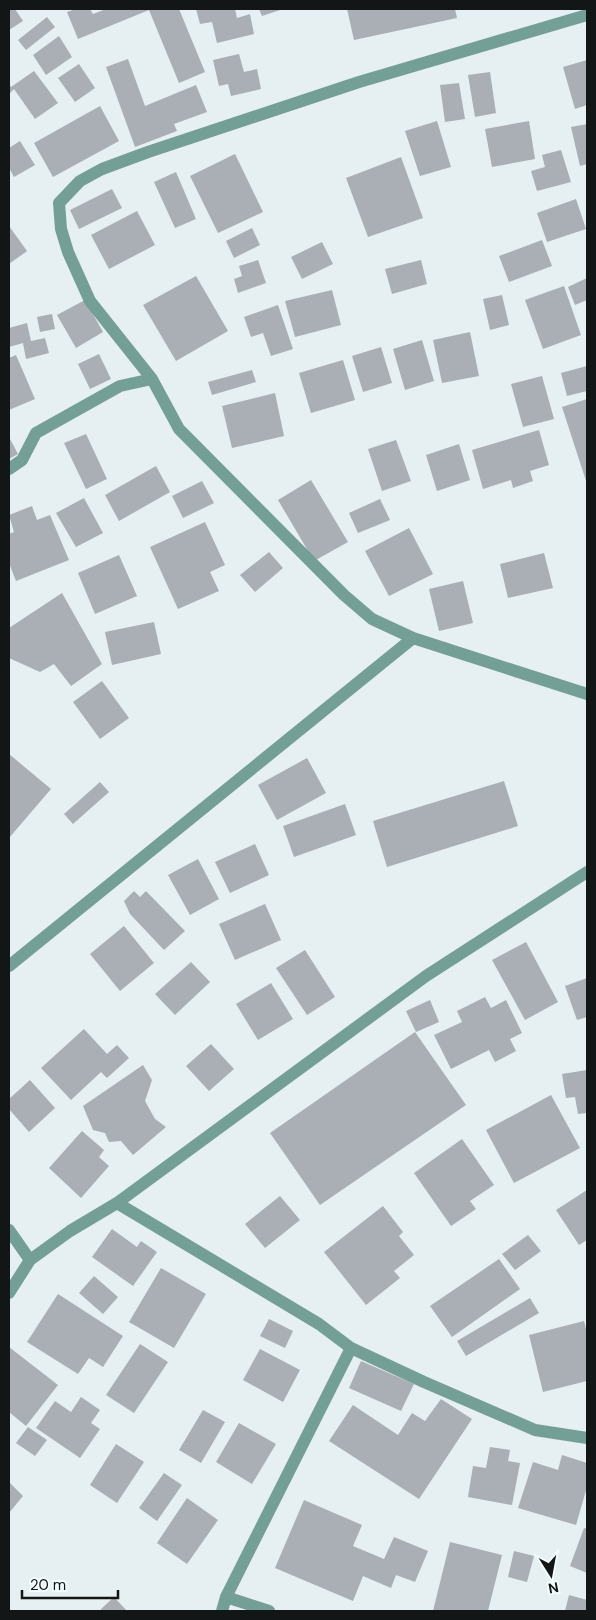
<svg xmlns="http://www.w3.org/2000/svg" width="596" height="1620" font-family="'DM Sans',sans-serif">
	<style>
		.building { fill: #a9afb4 }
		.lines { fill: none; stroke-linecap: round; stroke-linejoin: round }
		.street { stroke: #749f96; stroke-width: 12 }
	</style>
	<rect width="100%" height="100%" fill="#e6eff1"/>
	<path class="building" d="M9 9H15L23 21 9 30Z
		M76 9H90L93 14 106 9H179L205 72 179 83 149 10 78 39 67 12Z
		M196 9H235L237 18 250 14 254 34 217 43 212 22 200 24Z
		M259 9H283L262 16Z
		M347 9H455L457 18 354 40Z
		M47 17 55 27 26 50 18 40Z
		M59 36 72 57 46 75 33 55Z
		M239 54 244 72 257 69 261 89 231 96 228 84 219 86 213 60Z
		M128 59 145 106 196 85 207 112 174 124 177 131 135 147 106 67Z
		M587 60V105L575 109 563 67Z
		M79 64 95 88 75 102 58 78Z
		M34 71 58 103 35 119 14 89 9 94V84L11 87Z
		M490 72 496 113 475 117 468 75Z
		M459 83 465 119 445 122 440 85Z
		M100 106 119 141 53 177 34 143Z
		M437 121 451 167 420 176 405 131Z
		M529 121 535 159 492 167 485 129Z
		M587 124V164L580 166 571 127Z
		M20 141 35 165 14 177 9 168V148Z
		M561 150 571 182 537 191 531 171 545 167 542 155Z
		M235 154 263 212 218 233 190 176Z
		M401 157 423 218 368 237 346 178Z
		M176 172 196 219 175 228 154 182Z
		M112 189 122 208 79 229 70 210Z
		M576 199 586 229 547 242 537 213Z
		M137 211 155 245 109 269 91 235Z
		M9 226 27 251 9 264Z
		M252 228 260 245 234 258 226 241Z
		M542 240 552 266 509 282 499 256Z
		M322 242 333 264 302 279 291 257Z
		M258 260 266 283 238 293 234 279 242 276 239 266Z
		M421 260 427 284 392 294 385 269Z
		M196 276 228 331 176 361 143 305Z
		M587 278V300L575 305 568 287Z
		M564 286 581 335 543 349 525 300Z
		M332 290 341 325 295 337 285 301Z
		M502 295 509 325 490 330 483 299Z
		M85 300 103 332 76 348 57 315Z
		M278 305 293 349 271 356 263 333 251 337 244 317Z
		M52 314 55 329 40 332 37 317Z
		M27 323 31 341 45 338 49 353 26 359 23 343 9 347V328Z
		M470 332 479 376 442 383 433 340Z
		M422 340 434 381 405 390 393 349Z
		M381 347 392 383 363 392 352 356Z
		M99 354 111 379 90 389 78 364Z
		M16 355 35 399 9 410V358Z
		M343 360 355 400 311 413 299 373Z
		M587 366V391L567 396 561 373Z
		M252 370 256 382 212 395 208 382Z
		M542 376 554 419 523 427 511 384Z
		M275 393 284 436 232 448 222 406Z
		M587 399V484L562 407Z
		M539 430 549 465 530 471 533 481 513 488 511 480 483 489 472 450Z
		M86 434 107 479 86 489 64 443Z
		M9 437 18 454 9 459Z
		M396 440 411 481 382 491 368 449Z
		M459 444 470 480 437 491 426 455Z
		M156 466 170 492 119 521 105 495Z
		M311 480 348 542 314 561 278 500Z
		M202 481 214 503 183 518 172 496Z
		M84 498 103 533 76 547 56 513Z
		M380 499 390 520 358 533 349 513Z
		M32 506 37 520 50 515 69 560 16 581 9 563V534L14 532 9 515Z
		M205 522 225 565 210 572 219 591 178 609 150 547Z
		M409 528 433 574 389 596 365 551Z
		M269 552 283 568 255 592 240 575Z
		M544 553 553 588 508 598 500 564Z
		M119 555 137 596 95 614 78 573Z
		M463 581 473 623 439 631 429 589Z
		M62 593 102 664 71 686 54 664 40 672 9 658V628Z
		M154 622 161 654 112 665 105 632Z
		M102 681 129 718 100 739 73 702Z
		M9 754 51 789 9 838Z
		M307 758 326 793 277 820 258 785Z
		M504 781 518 826 387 867 373 821Z
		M100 782 109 792 73 824 64 814Z
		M345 804 356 835 294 857 283 826Z
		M255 844 269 875 230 893 215 862Z
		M198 859 219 899 190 915 168 875Z
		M134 891 140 897 146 891 185 931 164 950 130 914 124 901Z
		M265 904 281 940 235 960 219 924Z
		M124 926 154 963 120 991 90 954Z
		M526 942 558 1002 525 1020 492 960Z
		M305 950 335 997 307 1015 276 968Z
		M191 962 210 982 175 1015 155 994Z
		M587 978V1017L577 1020 565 986Z
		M271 983 293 1019 258 1040 236 1004Z
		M485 997 491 1008 506 1000 522 1033 510 1039 516 1051 495 1062 489 1050 451 1069 434 1035 462 1022 457 1011Z
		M430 1000 439 1022 416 1032 406 1011Z
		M84 1029 107 1054 117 1045 129 1058 107 1078 101 1072 71 1100 41 1068Z
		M415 1032 466 1105 320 1205 270 1133Z
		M211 1044 234 1069 209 1091 186 1066Z
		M143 1065 152 1080 145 1101 155 1119 166 1127 133 1155 121 1141 109 1142 105 1133 93 1130 83 1106Z
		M587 1070V1113L578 1114 575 1097 566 1098 562 1074Z
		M30 1080 55 1108 29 1132 9 1109V1099Z
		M551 1095 580 1148 514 1183 486 1130Z
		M82 1131 104 1150 99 1157 109 1166 81 1198 49 1168Z
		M462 1139 494 1185 470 1201 476 1209 451 1226 414 1173Z
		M587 1190V1240L579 1245 556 1210Z
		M280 1196 300 1220 265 1248 245 1224Z
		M383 1206 403 1232 399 1236 414 1255 394 1271 400 1278 366 1305 324 1252Z
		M112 1229 137 1247 141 1241 157 1252 133 1286 92 1257Z
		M528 1235 541 1251 515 1270 502 1254Z
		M499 1259 520 1289 452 1337 430 1306Z
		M161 1268 206 1294 174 1348 129 1322Z
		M94 1276 118 1297 103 1314 79 1293Z
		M58 1294 123 1336 103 1367 89 1358 78 1374 27 1342Z
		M530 1298 539 1313 466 1356 457 1341Z
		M269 1319 293 1331 285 1348 260 1336Z
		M584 1321 587 1333V1381L543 1392 529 1335Z
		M140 1344 168 1362 134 1413 106 1395Z
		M9 1347 58 1385 26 1426 9 1412Z
		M260 1349 300 1370 283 1402 243 1380Z
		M361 1361 414 1384 401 1411 349 1388Z
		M81 1397 100 1410 91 1423 100 1429 80 1458 36 1428 55 1401 71 1412Z
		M441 1399 472 1419 419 1499 329 1441 353 1405 398 1435 412 1413 425 1421Z
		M203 1410 225 1422 201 1463 179 1450Z
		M239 1423 276 1444 252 1484 216 1462Z
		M28 1427 47 1440 35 1456 16 1443Z
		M116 1444 144 1462 117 1503 90 1485Z
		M490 1447 510 1450 508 1461 520 1463 512 1505 468 1497 473 1466 486 1468Z
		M562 1455 587 1463V1487L576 1525 518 1508 533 1462 558 1470Z
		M164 1473 182 1485 157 1521 139 1508Z
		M9 1482 23 1496 9 1513Z
		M187 1498 218 1520 187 1564 157 1543Z
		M304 1500 362 1525 353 1546 384 1559 394 1537 428 1551 415 1582 396 1575 391 1588 363 1576 353 1601 275 1568Z
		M584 1528 587 1529V1573L570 1566Z
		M450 1542 502 1555 488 1611H433Z
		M514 1551 534 1556 527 1582 508 1577Z
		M569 1595 587 1600V1611H565Z
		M114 1597 127 1611H99Z"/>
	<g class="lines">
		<path class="street" d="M587 15 359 82 148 152 102 169 80 181 59 203 61 229 68 252 90 301 152 379 179 429 344 595 372 619 413 638 587 694
			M9 469 22 460 36 433 120 386 152 379
			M9 966 413 638
			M117 1203 319 1324 351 1348 424 1382 535 1430 587 1438
			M9 1230 30 1260
			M9 1293 30 1260 70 1231 117 1203 426 976 587 872
			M226 1597 269 1611
			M222 1611 226 1597 351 1348"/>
	</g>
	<rect width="596" height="1620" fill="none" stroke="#131617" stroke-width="20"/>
	<g transform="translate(551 1575) rotate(169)" stroke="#f3fcfe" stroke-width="4" paint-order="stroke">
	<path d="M0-4L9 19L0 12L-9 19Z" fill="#131617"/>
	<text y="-8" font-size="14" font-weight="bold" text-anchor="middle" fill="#131617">N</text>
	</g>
	<path d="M22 1590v8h96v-8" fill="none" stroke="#131617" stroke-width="2.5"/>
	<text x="30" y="1590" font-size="15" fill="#131617" stroke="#f3fcfe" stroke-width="4" paint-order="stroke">20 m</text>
</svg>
